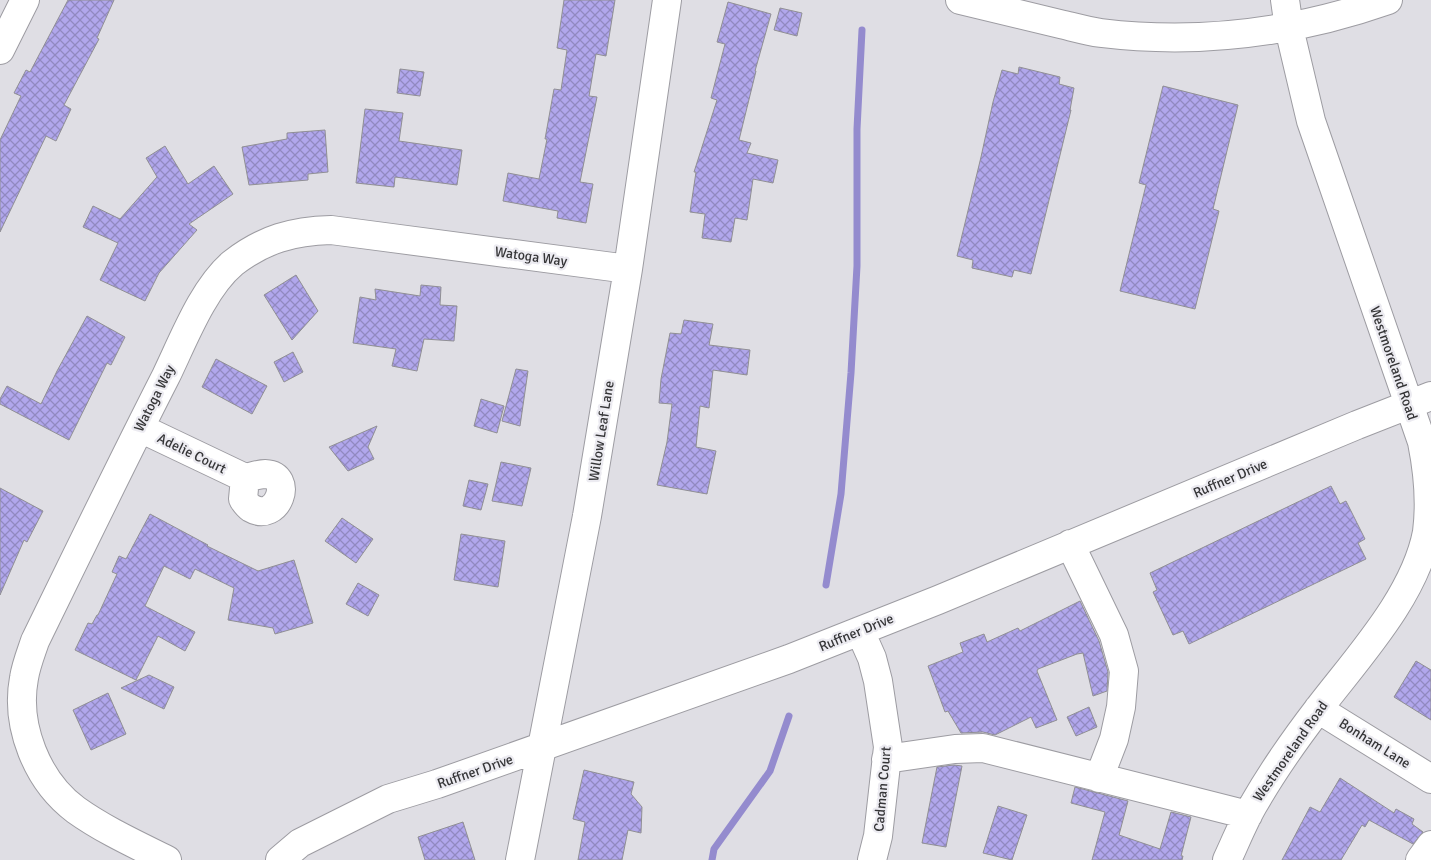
<svg xmlns="http://www.w3.org/2000/svg" width="1431" height="860" font-family="Signika,sans-serif">
	<style>
		.lines { fill: none; stroke-linecap: round; stroke-linejoin: round }
		.stream { stroke: #948bce; stroke-width: 7 }
		.building { fill: url(#building-cross-hatch); stroke: #908f94 }
		.minor-casing { stroke: #9d9ca2; stroke-width: 30 }
		.minor { stroke: #fff; stroke-width: 28 }
		.labels { text-anchor: middle; stroke-width: 4.5; stroke-linejoin: round; paint-order: stroke }
		.street-label { font-size: 14px; fill: #353537; stroke: #ecebf1 }
	</style>
	<defs>
		<pattern id="building-cross-hatch" width="8" height="8" patternUnits="userSpaceOnUse" patternTransform="scale(1.25)"><rect width="8" height="8" fill="#b1a7ec"/><path d="M0 0l8 8M0 8l8-8" fill="none" stroke="#9189c0"/></pattern>
	</defs>
	<rect width="100%" height="100%" fill="#dfdee4"/>
	<g class="lines">
		<path class="stream" d="M826 585 841 494 851 373 857 266V129L862 30
			M712 860 714 849 770 771 789 716"/>
	</g>
	<path class="building" d="M68 0H114L97 38 99 39 64 105 71 109 56 141 46 136 0 232V140L21 96 14 93 26 70 30 72Z
		M564 0H615L606 56 596 54 589 96 597 97 580 182 593 184 586 223 557 218 558 211 503 201 508 173 539 179 547 139H545L554 89 561 90 567 50 557 48Z
		M728 2 771 14 755 71H756L739 140 751 143 747 153 778 160 773 183 753 179 747 220 735 218 731 242 702 238 705 214 690 212 696 172H694L717 100 711 98 725 44 717 42Z
		M780 8 802 13 797 36 774 30Z
		M1019 67 1060 77 1059 84 1074 88 1070 110H1071L1031 274 1014 270 1012 277 972 268 973 260 957 256 981 157 993 102 1002 70 1018 74Z
		M400 69 424 72 420 96 397 93Z
		M1163 86 1238 105 1213 209 1219 211 1195 309 1120 291 1146 185 1139 183Z
		M365 109 403 113 399 141 462 150 457 185 395 177 394 187 356 183Z
		M325 130 328 172 308 174V180L249 185 242 147 287 139V133Z
		M165 146 188 184 214 166 233 194 189 224 197 230 159 273 145 301 100 280 118 243 83 227 93 206 120 219 157 177 146 158Z
		M296 275 318 311 292 340 264 295Z
		M421 285 441 287 440 305 457 306 454 341 424 339 417 371 392 366 396 349 353 343 360 297 376 300 375 289 420 296Z
		M87 316 125 337 111 365 107 363 69 440 0 404V399L7 386 41 404 57 371Z
		M684 320 713 324 709 345 750 350 747 375 713 370 709 408 700 406 696 447 716 451 707 494 657 485 667 442 672 404 659 403 661 379 670 333 681 334Z
		M293 352 303 372 284 382 274 362Z
		M216 359 267 386 252 414 202 387Z
		M516 369 528 371 520 426 502 421Z
		M481 399 504 406 497 433 474 426Z
		M377 426 368 447 374 459 348 471 329 447Z
		M501 462 531 468 522 506 492 501Z
		M469 480 488 484 481 510 463 506Z
		M1331 486 1340 504 1346 501 1365 539 1358 543 1366 559 1189 644 1183 631 1173 635 1153 592 1157 590 1150 573Z
		M0 488 43 511 27 542 24 540 0 595Z
		M150 514 208 545 207 546 258 571 294 560 313 623 275 634 273 628 228 620 234 588 195 569 190 579 164 566 145 606 195 632 185 651 158 636 136 680 75 650 88 623 92 624 97 615H98L117 574 112 572 119 556 126 559Z
		M342 518 373 539 356 563 325 541Z
		M461 534 505 541 498 587 454 580Z
		M358 583 379 595 368 616 346 604Z
		M1080 601 1099 641 1108 672 1107 691 1093 696 1083 653 1077 654 1038 669 1037 671 1057 720 1036 728 1031 717 995 735 983 732 961 733 948 711 945 712 928 666 963 652 960 643 984 634 987 642 1018 628 1020 631Z
		M1416 661 1431 670V720L1394 697Z
		M149 675 174 687 164 709 121 688Z
		M108 693 126 734 91 750 73 710Z
		M1089 707 1097 727 1076 736 1067 717Z
		M954 765 962 766 946 847 922 843 937 767Z
		M584 770 634 782 631 794 642 807 641 833 628 830 622 860H578L585 822 573 819Z
		M1340 778 1394 813 1396 809 1414 819 1412 824 1423 832 1413 844 1369 820 1365 827 1362 825 1341 860H1282L1310 807 1320 812Z
		M1075 787 1128 801 1119 835 1160 849 1171 812 1191 817 1181 856H1183L1182 860H1092L1105 812 1071 803Z
		M998 806 1027 815 1012 860 983 853Z
		M463 822 475 860H425L418 837Z"/>
	<g class="lines">
		<g class="minor-casing">
			<path id="minor" d="M960 0C993 8 1026 16 1060 24 1073 27 1087 31 1101 33 1200 45 1294 33 1388 0
				M0 50 25 0
				M140 428 245 478 243 499C245 502 248 506 251 508 278 524 295 475 265 474 259 474 251 477 245 478
				M1070 544 1114 635 1124 671 1121 707 1114 739 1099 778
				M860 631 872 658 878 681 888 747 878 836 872 860
				M1318 709 1431 779
				M886 759 955 749 983 748 1248 815
				M167 860C137 845 104 830 76 810 37 781 15 726 24 678 26 665 31 653 35 641 78 553 121 464 166 376 183 341 203 288 233 263 264 239 293 231 331 230L628 269
				M280 860 300 843 388 799 437 784 789 659 938 600 1357 425 1431 396
				M520 860 587 516 628 269 667 0
				M1227 860C1236 841 1244 820 1255 802 1274 769 1296 738 1319 708 1358 657 1415 596 1427 532 1431 501 1428 472 1422 442L1311 121 1289 28 1285 0
				M1420 860 1431 845"/>
		</g>
		<use href="#minor" class="minor"/>
	</g>
	<g class="labels">
		<g class="street-label">
			<text transform="translate(531 256) rotate(8)" y="5">Watoga Way</text>
			<text transform="translate(1394 363) rotate(71)" y="5">Westmoreland Road</text>
			<text transform="translate(154 398) rotate(-63)" y="5">Watoga Way</text>
			<text transform="translate(601 431) rotate(-81)" y="5">Willow Leaf Lane</text>
			<text transform="translate(192 453) rotate(26)" y="5">Adelie Court</text>
			<text transform="translate(1230 478) rotate(-23)" y="5">Ruffner Drive</text>
			<text transform="translate(856 632) rotate(-22)" y="5">Ruffner Drive</text>
			<text transform="translate(1375 743) rotate(32)" y="5">Bonham Lane</text>
			<text transform="translate(1290 751) rotate(-55)" y="5">Westmoreland Road</text>
			<text transform="translate(475 771) rotate(-19)" y="5">Ruffner Drive</text>
			<text transform="translate(882 789) rotate(-85)" y="5">Cadman Court</text>
		</g>
	</g>
</svg>
